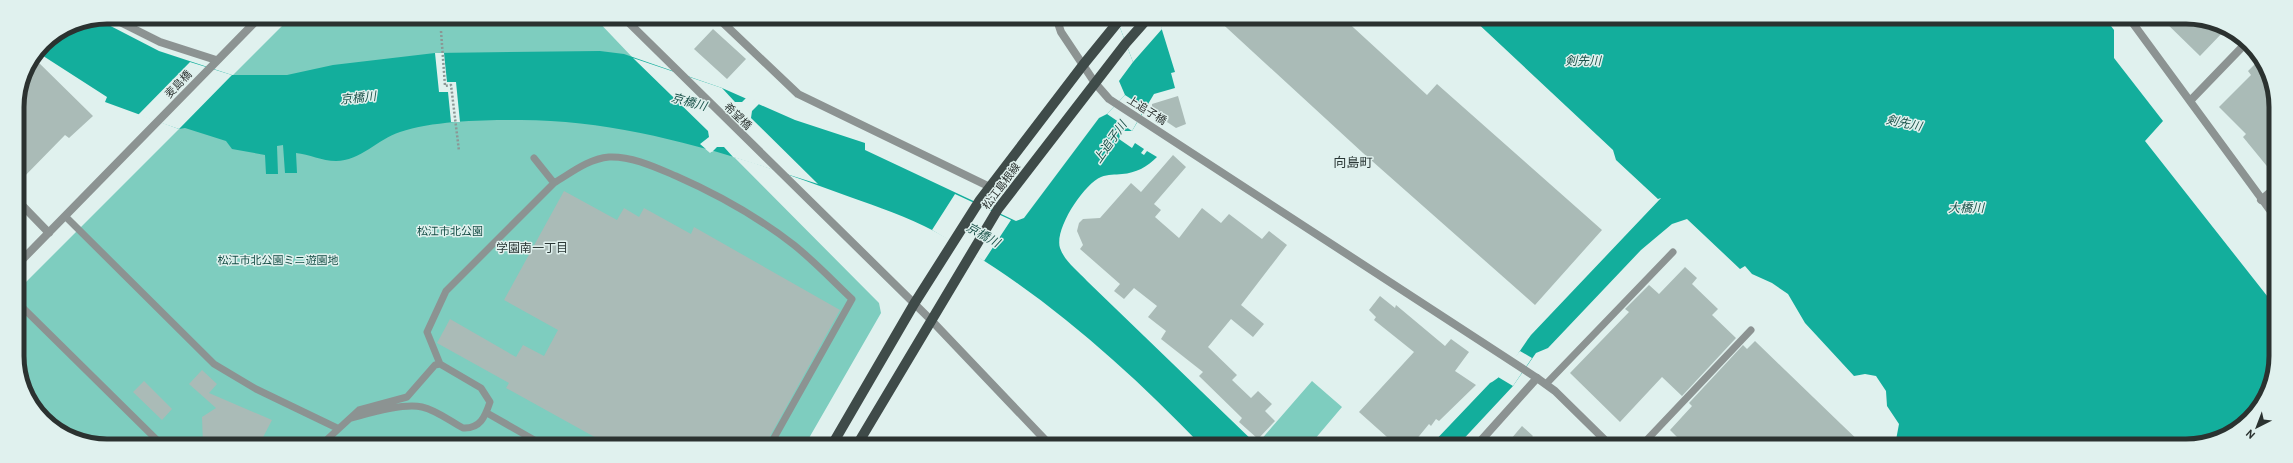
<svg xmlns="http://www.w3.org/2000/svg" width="2293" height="463" font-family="Overpass,'Noto Sans JP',sans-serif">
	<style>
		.green { fill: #7ecdbf }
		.water { fill: #13ae9c }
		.pier { fill: #e0f1ee }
		.building { fill: #aabbb7 }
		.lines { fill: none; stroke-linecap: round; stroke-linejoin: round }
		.path { stroke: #8b9795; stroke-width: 2.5; stroke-dasharray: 2 2; stroke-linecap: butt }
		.service { stroke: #8c9392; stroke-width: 7 }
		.minor { stroke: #8c9392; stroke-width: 8 }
		.tertiary { stroke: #8c9392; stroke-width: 8 }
		.primary { stroke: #3f4b49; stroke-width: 10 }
		.labels { text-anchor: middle; stroke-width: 3; stroke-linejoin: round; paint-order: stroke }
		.street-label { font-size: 11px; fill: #2b3230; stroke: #e0f1ee }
		.park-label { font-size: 11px; fill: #154e46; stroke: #e0f1ee }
		.water-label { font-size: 12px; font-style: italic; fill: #1c534b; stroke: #e0f1ee }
		.neighbourhood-label { font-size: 12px; fill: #293634; stroke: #e0f1ee }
		.quarter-label { font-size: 13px; fill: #293634; stroke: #e0f1ee }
		.rim { fill: none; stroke: #2b3230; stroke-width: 5 }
	</style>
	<rect width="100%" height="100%" fill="#e0f1ee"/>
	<path class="green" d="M291 17H594L633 58 701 145 710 153 717 147H724L879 303 881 313 805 445H95L44 420 19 374 18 290Z
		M1312 381 1342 407 1309 446H1263L1259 442Z"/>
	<path class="water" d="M1116 17H1158L1175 72 1171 73 1175 88 1154 94 1132 131H1121L1119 139 1132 148 1135 143 1144 149 1141 153 1144 155 1147 151 1157 157C1147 167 1136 173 1122 174 1115 175 1108 174 1101 177 1084 184 1054 229 1060 248 1065 262 1078 271 1087 281L1258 446H1202C1123 364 1035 286 934 231 908 217 878 207 850 197 818 185 786 174 754 163 677 139 597 119 515 120 482 120 432 121 400 132 378 139 360 161 336 161 322 161 309 154 296 153L297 173H285L283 145 277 146 278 174H266L265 155 232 149 226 141 185 128 179 129 105 102 107 97 37 52 44 43 73 24 97 19 159 51 232 75H287L333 65 435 53 600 51 624 54 722 88 795 120 865 143V150L1016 221 1024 218 1099 118 1107 114 1125 95 1119 81 1133 62Z
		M1472 18H2105L2114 30V58L2163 121 2145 141 2275 306V368L2264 401 2246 424 2192 446H1896L1893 441 1896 440 1899 424 1887 406 1886 391 1876 376 1865 374 1854 376 1805 323 1788 294 1772 283 1752 274 1745 266 1740 269 1687 219 1672 224 1641 250 1548 348 1536 353 1513 386 1457 446H1430L1490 383C1506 376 1521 348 1531 335L1661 198 1658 199 1616 160 1613 150Z"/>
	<path class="pier" d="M1116 17H1158L1162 29 1133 62Z
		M435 53H444L447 82H456L460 122H451L448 92H439Z
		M633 58 722 88 735 102H742L748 96 760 103 752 111 751 118 818 184 733 157 724 147H717L712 152 707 150 700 144 709 137 708 131Z
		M190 62 232 75 179 129 138 115Z
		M1125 95 1145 108 1132 131 1107 114Z
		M955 194 1011 220 984 261 932 230Z
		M1520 351 1532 358 1513 386 1498 377Z"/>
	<path class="building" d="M1215 17H1342L1427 95 1437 84 1602 230 1535 305 1363 153Z
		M2161 18H2198L2225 30 2200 56Z
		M713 29 746 59 727 79 694 49Z
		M34 58 93 116 69 138 65 135 18 183 17 107 24 72Z
		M2258 61 2274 89 2275 176 2243 137 2246 134 2219 107 2251 75 2248 71Z
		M1178 96 1186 124 1176 128 1152 112V104Z
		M1173 155 1186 167 1154 204 1161 210 1155 217 1179 238 1202 208 1221 223 1229 214 1262 239 1269 231 1287 245 1241 305 1264 324 1253 337 1231 319 1208 347 1237 375 1232 380 1251 398 1258 391 1272 404 1265 411 1275 421 1258 439 1239 422 1242 418 1199 376 1203 372 1161 339 1166 331 1148 317 1157 306 1134 288 1124 299 1114 291 1120 284 1080 249 1083 245 1077 231 1079 223 1083 219 1100 218 1131 183 1141 192Z
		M564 191 617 220 624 208 639 217 644 208 691 234 694 227 840 310 765 445H609L506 388 509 383 437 343 450 319 516 357 523 345 544 356 558 330 504 300Z
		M1685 267 1697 278 1692 284 1718 309 1712 315 1736 338 1682 396 1662 377 1620 422 1570 373 1629 312 1625 309 1649 285 1659 294Z
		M1380 296 1395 308 1396 305 1445 346 1451 339 1469 352 1455 371 1476 385 1439 421 1436 419 1431 426 1429 424 1411 446H1378L1387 437 1359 412 1414 352 1374 320 1376 317 1369 310Z
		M1755 341 1841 424 1864 446H1686L1670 430 1692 406 1689 403 1743 345 1747 349Z
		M202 370 217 384 209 393 272 420 259 445H203L202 417 216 408 189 384Z
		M144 381 172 409 162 420 133 392Z
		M1522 426 1533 436 1524 446H1505Z"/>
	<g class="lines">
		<path class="path" d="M441 31 445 86 451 85 459 151"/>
		<path class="service" d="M534 158 554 183C571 173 588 159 609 157 632 156 655 167 676 176 717 194 758 217 794 245 814 261 833 281 852 299L770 445
			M66 217 214 364 256 389 337 428
			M18 303 162 445
			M440 364 427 332 446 291 554 183
			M1546 384 1673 252
			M487 413 543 445
			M321 445 359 410 407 397 435 365 440 364 481 388 490 402C485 417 480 429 463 428 450 421 436 410 422 407 403 403 370 413 351 418
			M1641 446 1751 330"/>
		<path class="minor" d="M110 17 160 42 216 60
			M717 17 798 94 990 187
			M1056 17 1061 32 1095 83
			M2261 200 2275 188
			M1476 446 1537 378"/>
		<path class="tertiary" d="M623 17 931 320 1050 445
			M2129 18 2275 217
			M1095 83 1109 99 1537 378 1555 391 1611 446
			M2190 101 2247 42
			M18 201 49 233
			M18 264 260 17"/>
		<path class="primary" d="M832 445 914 304 980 200 1083 65 1122 17
			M857 445 998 209 1126 43 1149 17"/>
	</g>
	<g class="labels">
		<g class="street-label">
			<text transform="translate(178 84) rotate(-46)" y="4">麦島橋</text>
			<text transform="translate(1147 110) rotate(32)" y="4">上追子橋</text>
			<text transform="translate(738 116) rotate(44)" y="4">希望橋</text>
			<text transform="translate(1001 186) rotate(-53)" y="4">松江島根線</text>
		</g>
		<g class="park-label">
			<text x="450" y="235">松江市北公園</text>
			<text x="278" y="264">松江市北公園ミニ遊園地</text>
		</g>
		<g class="water-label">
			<text x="1583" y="65">剣先川</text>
			<text transform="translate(358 98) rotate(-6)" y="4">京橋川</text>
			<text transform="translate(689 102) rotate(15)" y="4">京橋川</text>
			<text transform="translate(1904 123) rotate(12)" y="4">剣先川</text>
			<text transform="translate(1110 142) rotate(-55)" y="4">上追子川</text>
			<text x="1966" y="212">大橋川</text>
			<text transform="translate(983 235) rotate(29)" y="4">京橋川</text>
		</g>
		<g class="neighbourhood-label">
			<text x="532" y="252">学園南一丁目</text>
		</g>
		<g class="quarter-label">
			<text x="1353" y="167">向島町</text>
		</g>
	</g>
	<path d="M0 0H2293V463H0ZM107 24H2186A83 83 0 0 1 2269 107V356A83 83 0 0 1 2186 439H107A83 83 0 0 1 24 356V107A83 83 0 0 1 107 24Z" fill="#e0f1ee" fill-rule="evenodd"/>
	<path class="rim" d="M107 24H2186A83 83 0 0 1 2269 107V356A83 83 0 0 1 2186 439H107A83 83 0 0 1 24 356V107A83 83 0 0 1 107 24Z"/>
	<g transform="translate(2257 427) rotate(222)" stroke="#e0f1ee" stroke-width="3" paint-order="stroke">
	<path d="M0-3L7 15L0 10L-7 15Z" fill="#2b3230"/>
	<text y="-6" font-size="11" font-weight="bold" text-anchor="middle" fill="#2b3230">N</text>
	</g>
</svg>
